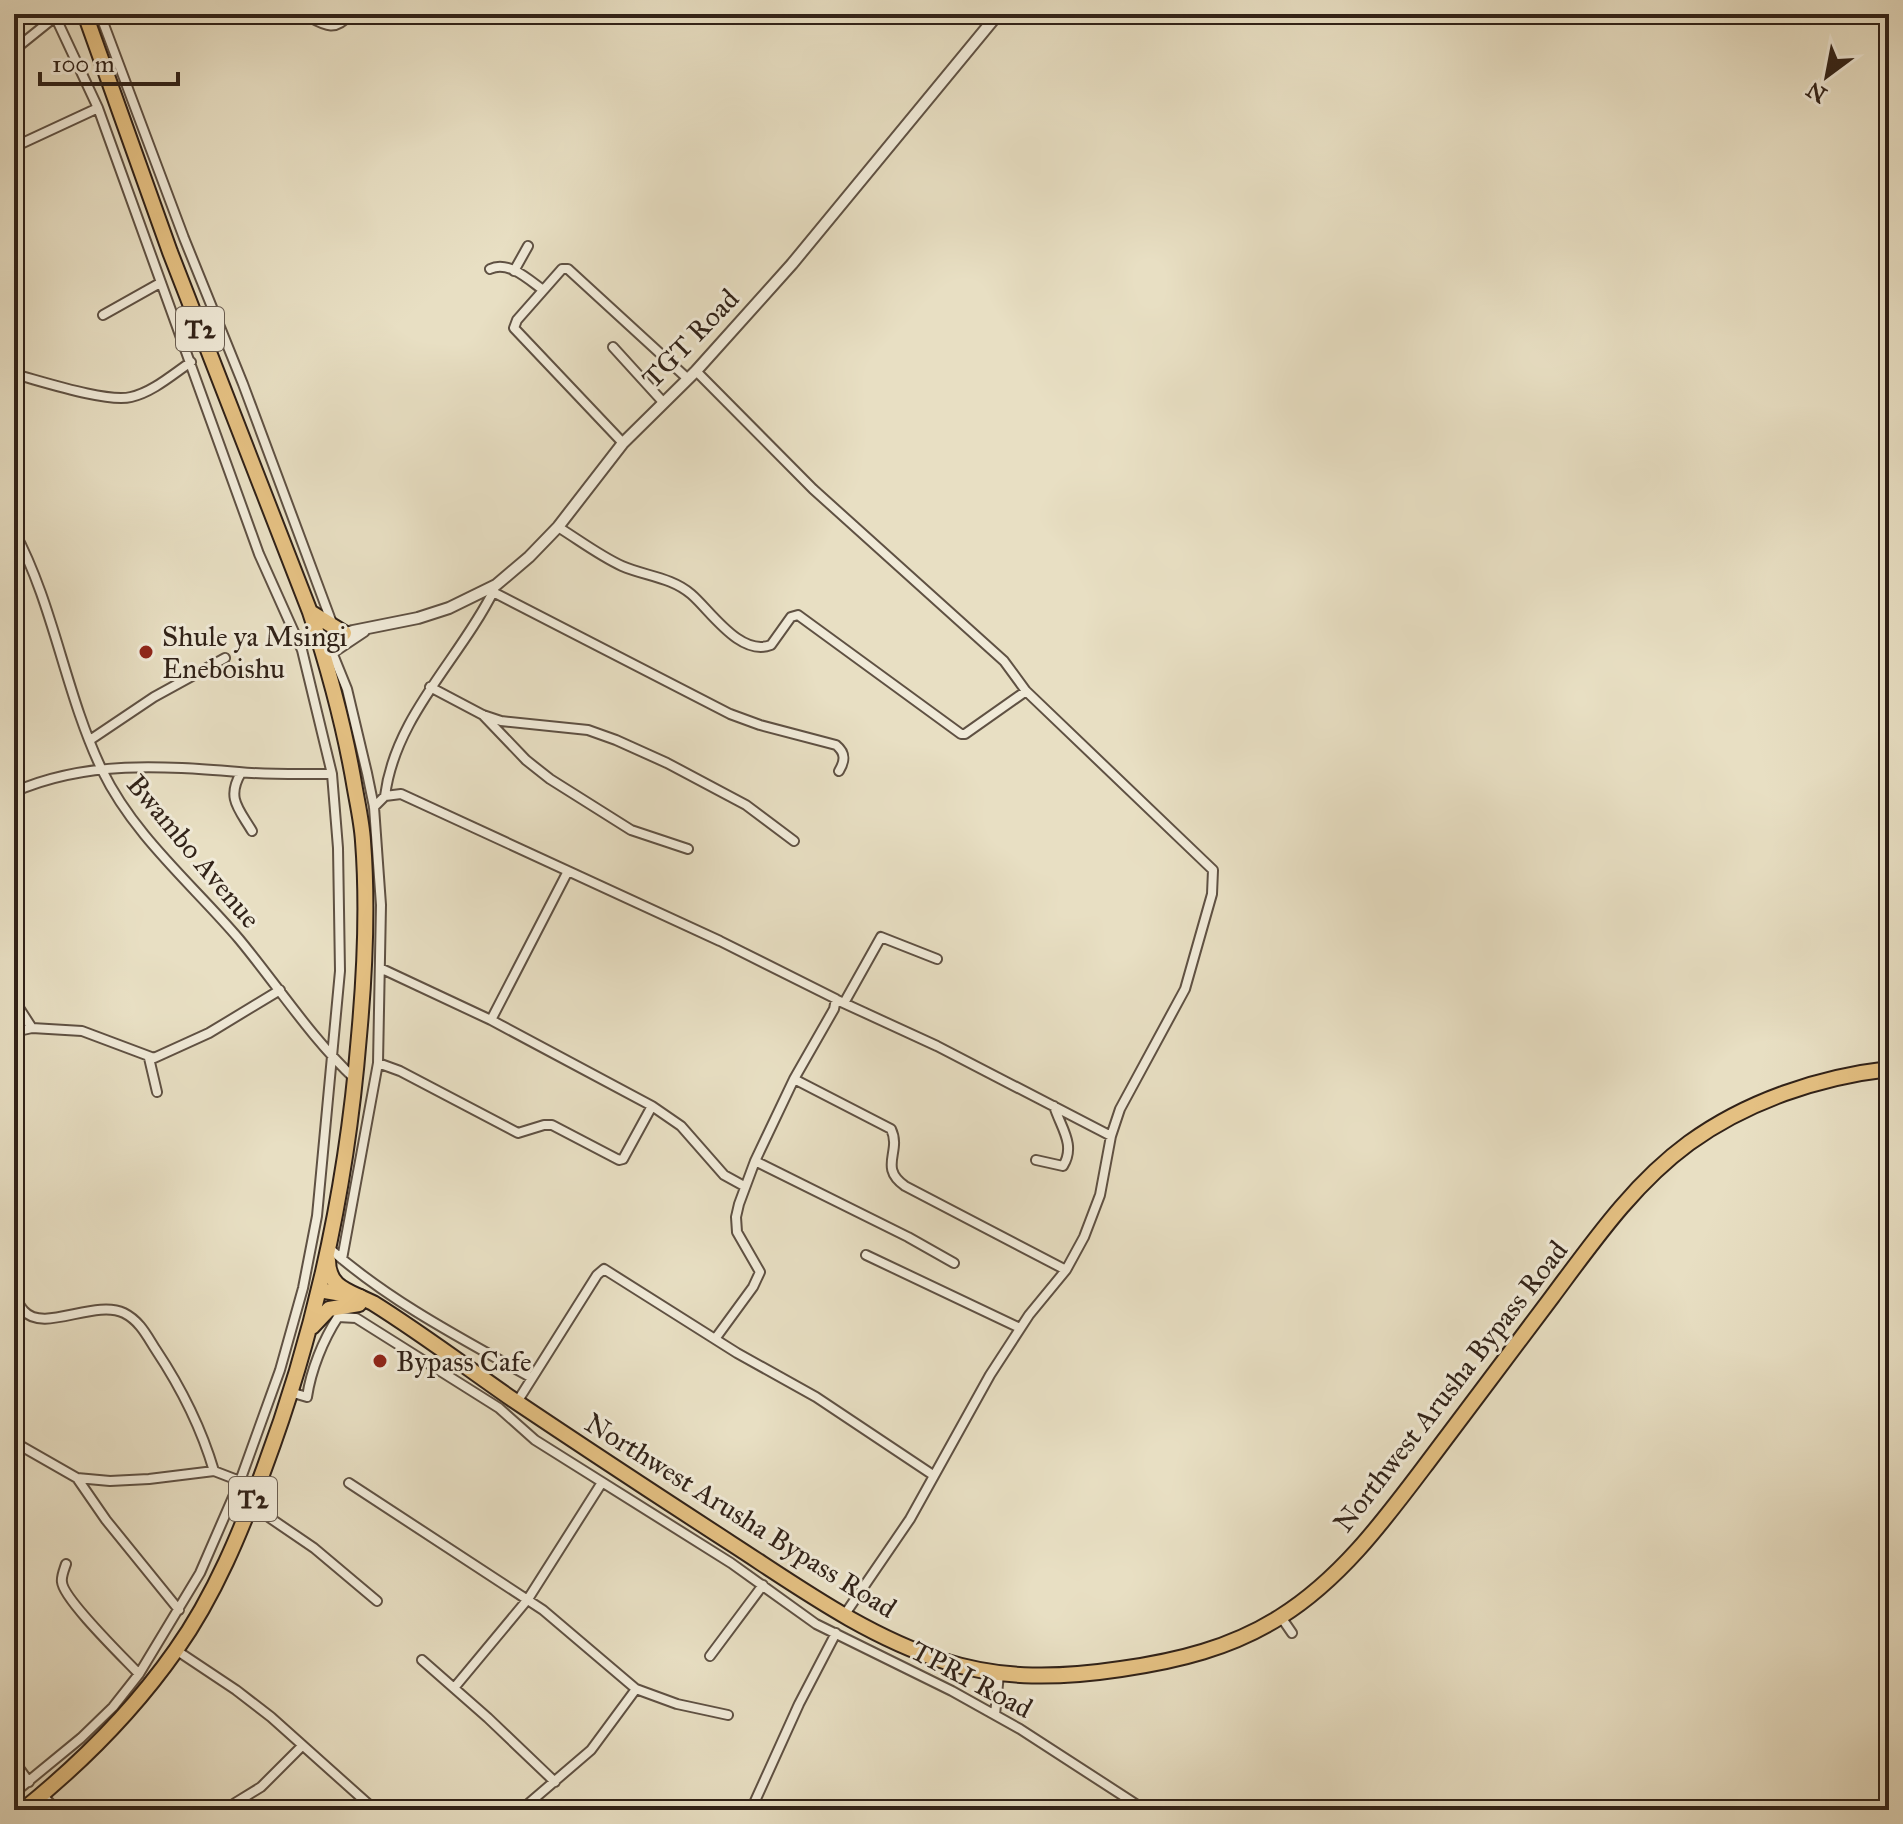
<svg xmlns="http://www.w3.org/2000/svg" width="1903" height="1824" font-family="'IM FELL Great Primer',serif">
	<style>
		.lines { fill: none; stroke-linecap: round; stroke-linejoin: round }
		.minor-casing { stroke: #5f5143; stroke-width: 12 }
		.tertiary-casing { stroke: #5f5143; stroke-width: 14 }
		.primary-casing { stroke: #312218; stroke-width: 18 }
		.trunk-casing { stroke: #312218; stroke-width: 18 }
		.minor { stroke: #f0ead8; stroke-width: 8 }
		.tertiary { stroke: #f0ead8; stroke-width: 10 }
		.primary { stroke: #e4c082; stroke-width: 14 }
		.trunk { stroke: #e4c082; stroke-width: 14 }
		.poi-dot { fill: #8f2418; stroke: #f0ead8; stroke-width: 3 }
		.labels { text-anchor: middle; stroke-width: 6; stroke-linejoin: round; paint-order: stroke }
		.shield { fill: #f0ead8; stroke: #6a5e52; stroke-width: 2 }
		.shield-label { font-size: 26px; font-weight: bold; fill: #312218 }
		.street-label { font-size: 28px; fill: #312218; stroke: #f0ead8 }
		.poi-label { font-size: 28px; fill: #312218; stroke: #f0ead8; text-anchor: start }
	</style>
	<rect width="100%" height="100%" fill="#e8dfc3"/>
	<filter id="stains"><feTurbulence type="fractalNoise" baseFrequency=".0025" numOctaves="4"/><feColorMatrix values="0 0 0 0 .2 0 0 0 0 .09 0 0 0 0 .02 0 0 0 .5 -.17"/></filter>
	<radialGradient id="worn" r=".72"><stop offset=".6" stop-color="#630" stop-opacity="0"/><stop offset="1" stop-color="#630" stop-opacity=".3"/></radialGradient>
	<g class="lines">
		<g class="minor-casing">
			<path id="minor" d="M100 14 184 238 243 384 332 623
				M304 14C323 24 334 34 350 14
				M14 50 55 17
				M14 147 98 108
				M490 269C508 260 528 279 543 290
				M514 271 528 246
				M103 315 160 283
				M613 347 663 402
				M696 371 813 489 1004 661 1026 691 1213 870 1212 894 1185 989 1120 1109 1111 1136 1100 1195 1084 1237 1066 1270 1029 1315 990 1375 910 1519 843 1617
				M14 374C41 381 107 403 131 397 153 392 173 374 191 362
				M623 443 514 328 517 320 562 269H568L688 379
				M558 527C579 540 600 556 622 566 645 576 671 577 691 594 710 610 740 657 771 645L791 617 798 615 961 734H965L1026 691
				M14 531C54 605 65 693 102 770 134 836 192 884 239 939 278 986 311 1038 355 1079
				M493 592 730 714 760 725 836 745C846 753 845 761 839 771
				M332 652 347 689 367 773 374 807 381 905 378 1063 342 1259
				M430 687 483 715 501 721 588 730 616 740 667 763 746 805 794 841
				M483 715 526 760 550 779 631 830 688 849
				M90 740 154 697 225 658
				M241 773C226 798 239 809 252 831
				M14 792C86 760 163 766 239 772 270 775 301 774 332 774
				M385 796C395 716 460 659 494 590
				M374 807 385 796 401 794 720 941 836 999 834 1009 794 1079 755 1161 739 1204 736 1217 737 1232 760 1272 753 1287 715 1339
				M380 968 491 1020 652 1106 681 1126 724 1175 744 1186
				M14 1000 32 1028
				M837 1000 937 1046 1111 1136
				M844 1003 881 937 937 959
				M491 1020 568 871
				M14 1032 32 1028 82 1031 154 1058 209 1033 280 990
				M149 1058 157 1092
				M378 1063 400 1071 518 1133 544 1125H552L619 1160 623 1159 652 1106
				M794 1079 891 1129C902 1152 878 1167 905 1186L1066 1270
				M1036 1160 1063 1166C1076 1145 1061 1128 1054 1106
				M755 1161 908 1237 954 1263
				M329 1248C389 1301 462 1339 532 1378
				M866 1255 1020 1328
				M14 1295C17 1300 20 1307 24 1311 43 1333 95 1299 124 1313 140 1321 147 1336 156 1350 182 1389 201 1427 214 1471
				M290 1392 307 1397C311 1370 323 1340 338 1317L356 1318 499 1408 535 1440 731 1563 816 1624 952 1691 1020 1729 1145 1810
				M517 1402 597 1275 604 1269 737 1353 816 1397 933 1475
				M14 1442 77 1478 110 1481 149 1479 214 1471 240 1481
				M77 1478 106 1520 179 1610
				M349 1483 543 1610 636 1689 677 1704 728 1715
				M251 1505 314 1548 377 1601
				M66 1564C64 1570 61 1577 62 1582 63 1599 125 1659 139 1674
				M1281 1617 1292 1633
				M176 1650 236 1690 271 1717 375 1810
				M710 1656 763 1585
				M422 1660 488 1718 555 1782
				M454 1688 528 1599 601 1484
				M995 1715 999 1674
				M14 1761 29 1782
				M14 1793 81 1738 113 1707 139 1674 200 1573 240 1481 280 1370 303 1288 317 1216 340 971 338 848 332 774 302 650 259 554 98 108 54 14
				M42 1795 57 1810
				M229 1810 235 1803 261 1787 302 1746
				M521 1810 591 1750 636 1689
				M751 1810 799 1704 836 1633"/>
		</g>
		<g class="tertiary-casing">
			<path id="tertiary" d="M320 642 353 631 418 618 449 608 496 585 529 557 558 527 623 443 696 371 792 264 998 14
				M325 657 364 631"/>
		</g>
		<g class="primary-casing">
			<path id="primary" d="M319 1290 360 1297 373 1303C421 1333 466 1367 512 1399 585 1448 658 1496 732 1544 800 1588 866 1636 944 1661 1003 1680 1061 1678 1121 1669 1177 1661 1231 1648 1280 1617 1341 1579 1385 1519 1428 1462 1469 1407 1511 1352 1552 1297 1593 1242 1633 1184 1689 1143 1747 1101 1819 1077 1889 1069"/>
		</g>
		<g class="trunk-casing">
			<path id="trunk" d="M310 612 344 633
				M328 1260C328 1283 342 1289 360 1297
				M312 1327 329 1309 359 1304
				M23 1810C80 1764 134 1710 176 1650 215 1595 241 1531 264 1469 316 1330 347 1184 359 1036 365 971 368 906 363 841 362 824 358 806 355 789 345 729 329 670 310 612L170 252 85 14"/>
		</g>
		<use href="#minor" class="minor"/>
		<use href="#tertiary" class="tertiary"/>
		<use href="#primary" class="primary"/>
		<use href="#trunk" class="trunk"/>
	</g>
	<g class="poi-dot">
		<circle cx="146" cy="652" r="8"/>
		<circle cx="380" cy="1361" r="8"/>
	</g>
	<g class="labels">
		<g class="shield">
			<rect x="176" y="307" width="48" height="44" rx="6"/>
			<rect x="229" y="1477" width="48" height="44" rx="6"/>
		</g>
		<g class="shield-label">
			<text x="200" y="338">T2</text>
			<text x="253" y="1508">T2</text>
		</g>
		<g class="street-label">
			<text transform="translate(690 338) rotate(-46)" y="10">TGT Road</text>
			<text transform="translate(194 851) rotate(50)" y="10">Bwambo Avenue</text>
			<text transform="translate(1450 1386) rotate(-52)" y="10">Northwest Arusha Bypass Road</text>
			<text transform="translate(741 1515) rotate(32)" y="10">Northwest Arusha Bypass Road</text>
			<text transform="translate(972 1679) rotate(28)" y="10">TPRI Road</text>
		</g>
		<g class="poi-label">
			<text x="162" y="646">Shule ya Msingi<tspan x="162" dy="32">Eneboishu</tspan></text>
			<text x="396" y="1371">Bypass Cafe</text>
		</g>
	</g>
	<rect width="1903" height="1824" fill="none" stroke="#e8dfc3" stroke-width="48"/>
	<rect x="16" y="16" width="1871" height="1792" fill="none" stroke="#312218" stroke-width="4"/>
	<rect x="24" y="24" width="1855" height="1776" fill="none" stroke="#312218" stroke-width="2"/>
	<g transform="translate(1827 76) rotate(212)" stroke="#f0ead8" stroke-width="6" paint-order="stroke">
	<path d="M0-6L14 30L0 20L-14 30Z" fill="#312218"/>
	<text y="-12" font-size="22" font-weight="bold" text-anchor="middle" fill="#312218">N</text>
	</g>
	<path d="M40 72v12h138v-12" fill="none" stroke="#312218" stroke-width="4"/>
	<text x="52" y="72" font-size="24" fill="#312218" stroke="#f0ead8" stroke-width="6" paint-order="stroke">100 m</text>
	<rect width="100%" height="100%" filter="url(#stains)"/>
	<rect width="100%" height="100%" fill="url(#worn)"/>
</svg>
